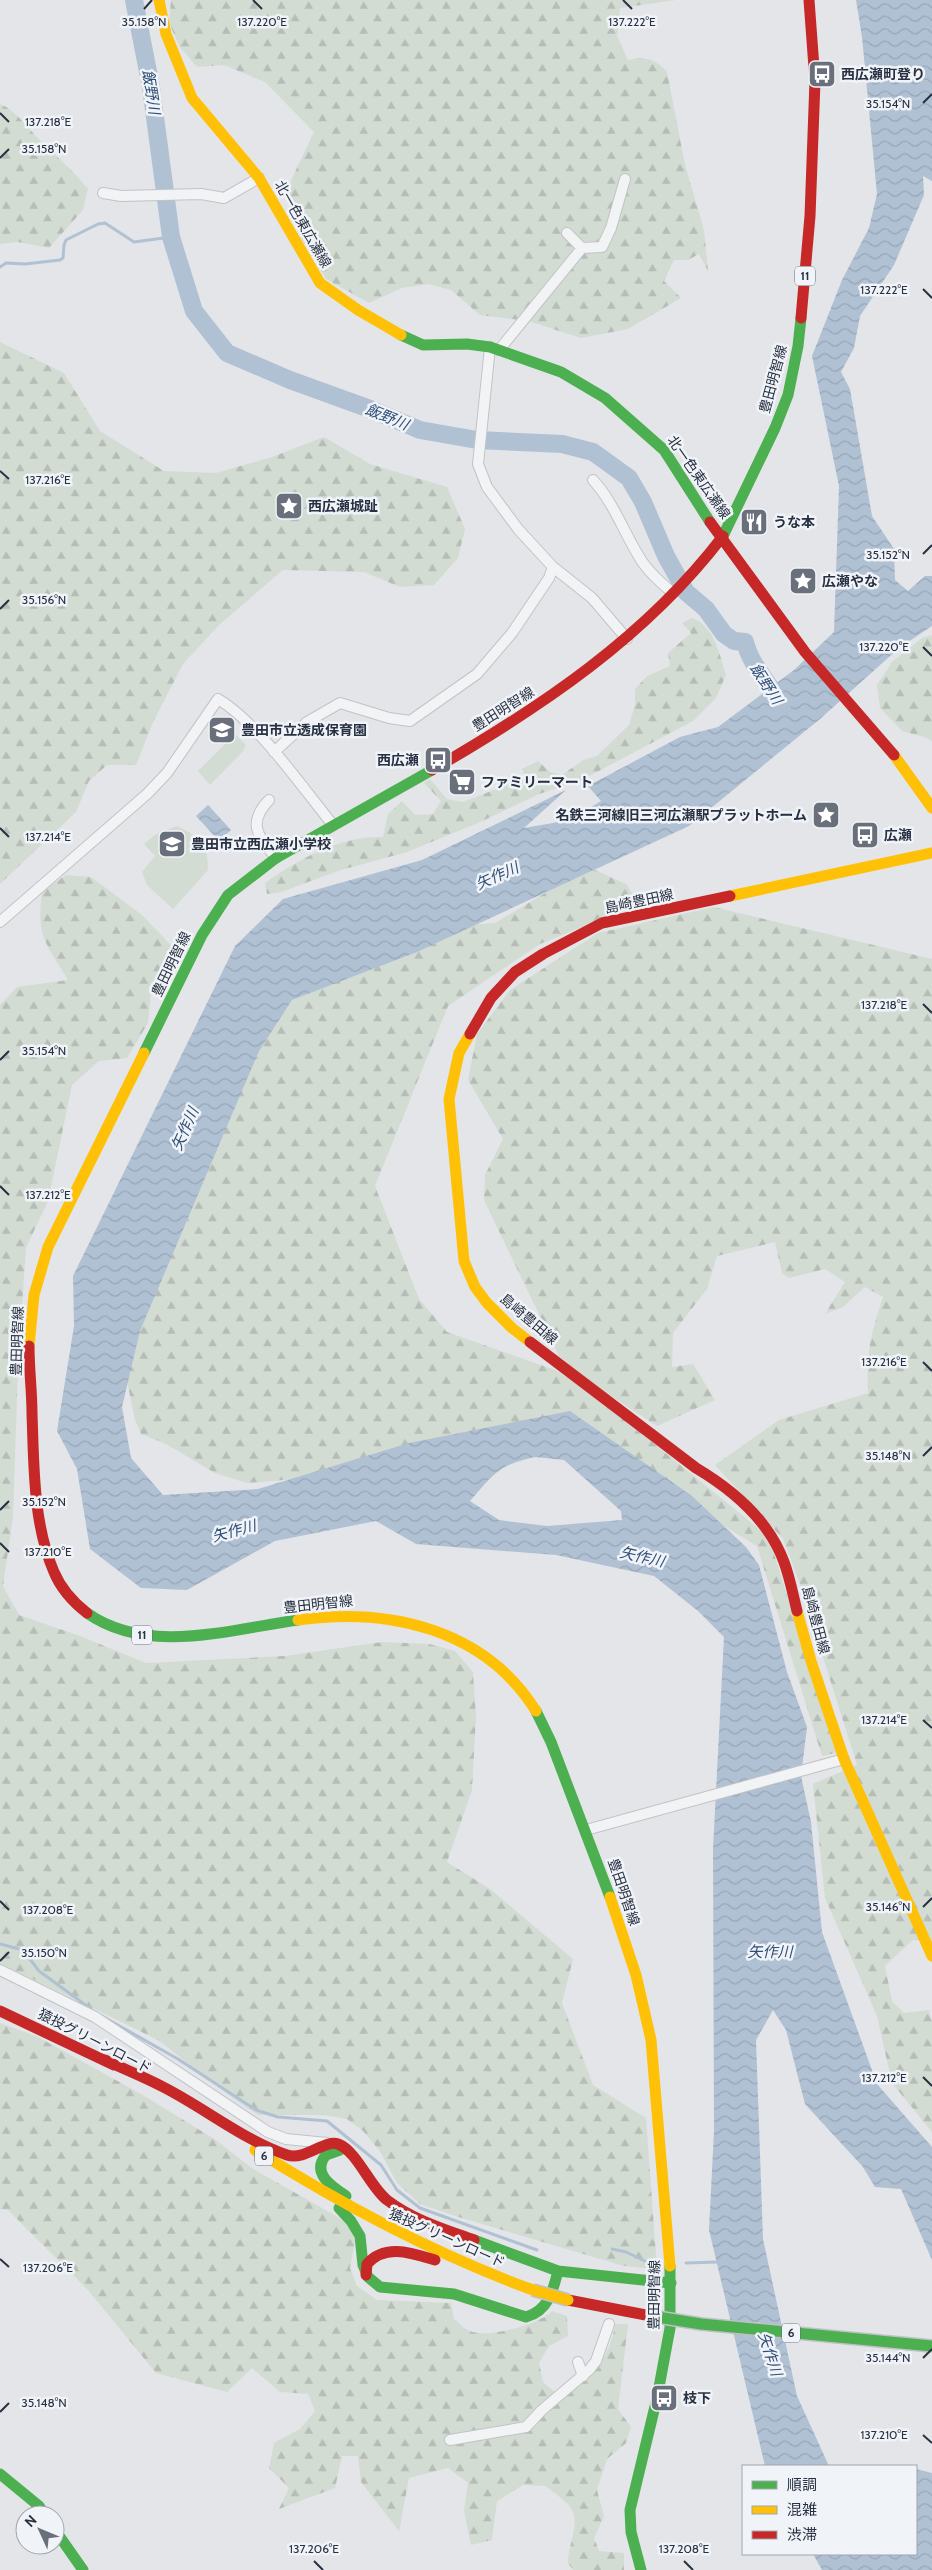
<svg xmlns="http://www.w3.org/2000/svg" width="932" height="2570" font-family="Cabin,'Noto Sans JP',sans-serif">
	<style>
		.forest { fill: url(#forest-firs) }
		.pitch { fill: #d3dcd3 }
		.water { fill: url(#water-waves); fill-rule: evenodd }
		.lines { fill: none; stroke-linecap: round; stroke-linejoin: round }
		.stream { stroke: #b0c1d4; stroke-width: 3 }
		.river { stroke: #b0c1d4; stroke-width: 18 }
		.street-casing { stroke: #c1c3c6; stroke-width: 12 }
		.street { stroke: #f2f3f5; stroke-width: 10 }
		.fast { stroke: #4caf50; stroke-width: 11 }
		.slow { stroke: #ffc107; stroke-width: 11 }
		.jam { stroke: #c62828; stroke-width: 11 }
		.fast-bridge-casing { stroke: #bec2c6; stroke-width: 14; stroke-linecap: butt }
		.slow-bridge-casing { stroke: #bec2c6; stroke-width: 14; stroke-linecap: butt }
		.fast-bridge { stroke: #4caf50; stroke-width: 11 }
		.slow-bridge { stroke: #ffc107; stroke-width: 11 }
		.ticks { fill: none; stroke: #283142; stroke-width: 2 }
		.labels { text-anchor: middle; stroke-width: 5; stroke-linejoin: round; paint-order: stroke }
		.shield { fill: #f0f3f7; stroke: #646b78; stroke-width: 1 }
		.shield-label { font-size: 12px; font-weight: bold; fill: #283142 }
		.poi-label { font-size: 14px; font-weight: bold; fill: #283142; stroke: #f0f3f7; text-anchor: start }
		.street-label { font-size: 14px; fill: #283142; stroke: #f0f3f7 }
		.water-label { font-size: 15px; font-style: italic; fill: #304f78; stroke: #f0f3f7 }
		.ticks-label { font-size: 12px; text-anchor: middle; fill: #283142; stroke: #f0f3f7; stroke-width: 5; stroke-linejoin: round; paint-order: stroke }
	</style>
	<defs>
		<pattern id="forest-firs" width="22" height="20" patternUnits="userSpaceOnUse" patternTransform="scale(1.25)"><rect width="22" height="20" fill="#d3dcd3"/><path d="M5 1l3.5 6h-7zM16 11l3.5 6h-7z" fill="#b5bdb6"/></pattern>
		<pattern id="water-waves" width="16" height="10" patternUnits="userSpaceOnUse" patternTransform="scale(1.25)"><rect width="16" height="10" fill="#b0c1d4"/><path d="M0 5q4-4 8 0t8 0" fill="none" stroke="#97a6b7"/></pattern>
	</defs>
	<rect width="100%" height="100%" fill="#e3e5e8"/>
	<path class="forest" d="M171 0H676L620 8 617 36 628 60C646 57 654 58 667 72L685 165 704 230 708 271 699 254 688 260H674L664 281 681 298 628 329 581 338 528 321 480 315 451 290 428 284 402 288 369 303 326 279 300 237 287 189 314 132 265 82 224 65 197 67 180 47 169 23Z
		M0 104C17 111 28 129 41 141 58 158 72 169 88 189L83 210 49 248 18 242 0 244Z
		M0 342 64 373 100 431 164 471 216 473 272 457 324 437 370 464 447 487 465 529 458 558 434 585 400 587 364 572 283 570 220 624 183 664 153 722 136 765H107L89 781 76 812 0 884Z
		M692 618C714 625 720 656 726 675L716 698 693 721 580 781 539 794 478 823 407 852 341 870 281 892 267 894 265 883C298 859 342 835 383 837L388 814 402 801 415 815 433 814 441 801 424 783 430 779 447 799 463 802 525 778 522 769 538 761 550 772 562 775 583 760 597 756 629 725 635 705V689L647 676 670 666 668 653 691 633 682 623Z
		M932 635V741L924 737 902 731 880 708 877 685 892 662 922 638Z
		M595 870 626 884 640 904 540 944 448 1006 375 1186 419 1299 447 1332 555 1370 589 1391 769 1537 836 1753 822 1756 757 1546 675 1496 579 1420 320 1477 247 1483 215 1473 166 1444 141 1434 135 1420 124 1367 237 1082 296 982 450 926 495 923 555 887Z
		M66 875 91 877 142 915 184 959 151 992 148 1023 127 1058 99 1061 72 1085 48 1201 26 1248 18 1366 13 1517 3 1586 19 1615 80 1636 146 1663 285 1656 382 1642 429 1644 455 1651 473 1672 476 1716 472 1790 447 1862 490 1889 573 1959 562 2003 593 2085 646 2118 657 2269 624 2266 455 2216 420 2204 397 2183 379 2150 363 2131 347 2119 324 2115H258L227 2094 158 2040 0 1963V1005L17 987 68 980C46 943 36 937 42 892Z
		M714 907 932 959V1944L929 1941 913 1940 885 1966 892 2001 904 2013 929 2010 932 2021V2132L892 2083 877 2016 825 1898 813 1784 857 1765 800 1584 783 1539 715 1465 779 1420 868 1393C866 1353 871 1333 883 1297L865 1287 843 1307 825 1314 845 1282 825 1269 789 1278 782 1273 775 1242 717 1256 707 1289 673 1333 672 1367 693 1364 715 1400 657 1426 600 1389 559 1356 484 1200 485 1175 503 1139 468 1080 477 1034 510 990 598 933Z
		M0 2023 38 2037 141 2094 216 2140 253 2169 338 2217 349 2226 355 2241 350 2268 357 2286 377 2300 451 2303 454 2319C459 2323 464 2329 470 2331 487 2339 541 2324 552 2311L567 2316 568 2336 549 2346 539 2363 543 2382 563 2399C588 2379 611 2358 615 2324H628L618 2409 631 2427 626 2443 607 2459 597 2490 604 2516 594 2538 599 2551 624 2553V2570H574L568 2564C567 2547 580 2525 572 2510 568 2502 554 2493 546 2486L523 2485 497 2501 492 2540 471 2545 464 2511 468 2483 448 2468 409 2478 399 2531 361 2482 358 2456H342L335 2488 279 2509 289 2488 269 2468 274 2443 300 2429 315 2411 308 2394 280 2392 252 2368 227 2392 156 2373 88 2290 8 2210 0 2209Z"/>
	<path class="pitch" d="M235 734 246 745 243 751 210 785 198 771Z
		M176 826C200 836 208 844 208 870L173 909 147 885 142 872 155 856 144 844 155 835Z"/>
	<path class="water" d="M856 0H932V181L923 176 924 195 894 265 860 316 854 348 841 372 850 389 872 516 894 549 895 580 908 591 925 576H932V626L899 648 820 719 689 826 417 952 292 1000 259 1051 140 1331 122 1407 131 1458 163 1495 258 1489 409 1443 570 1411 692 1496 746 1547 759 1565 787 1672 807 1727 801 1776 811 1822 822 1932 877 2084 932 2147V2260L901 2189 875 2187 863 2167 805 2104 786 2030 773 2010 756 2040 763 2239 797 2396 829 2466H765L709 2230 714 2131 713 1849 724 1637 698 1611 654 1576 556 1555 416 1544 376 1521 275 1541 187 1590 141 1588 90 1549 77 1469 57 1431 74 1326 73 1276 235 946 283 899 422 860 566 790 524 828 570 820 601 801 588 786 680 737 718 727 794 670 834 632 839 486 812 356 842 280 869 228 877 194 862 37ZM535 1457 564 1460 621 1511 622 1520 547 1526 499 1520 470 1501C494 1474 498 1465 535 1457Z
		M208 805 231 830 219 841 196 816Z
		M916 2469 932 2473V2570H822L813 2554H916Z"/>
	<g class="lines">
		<path class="stream" d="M0 267 6 263 25 264 60 260 63 258 64 245 66 240 98 224 105 223 134 242 171 237
			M0 1944 23 1950 39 1971 91 2009
			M100 2015 178 2059 256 2110 278 2117 327 2121 381 2165 397 2190 420 2208 537 2250
			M612 2249 626 2252 651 2264
			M686 2263 718 2262"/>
		<path class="river" d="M134 0 151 87 171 237 194 311 227 353 290 380 370 409 420 430 477 440 562 444 593 452 629 478 643 502 666 556 686 592 706 609 724 634 734 641 745 642C751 667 771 684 782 707"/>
		<g class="street-casing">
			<path id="street" d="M103 193 121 196 201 194 224 198 259 178
				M567 233 582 248
				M490 347 478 464 487 487 518 529 553 567 592 598 627 639
				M499 350 582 248 602 247 611 228 625 179
				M593 480C615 504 625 536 643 563 651 574 662 584 673 593
				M274 752 307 722 340 703 389 718 410 721 477 674 512 633 549 578 553 567
				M269 800C246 824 259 837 276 858
				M0 922 147 794 167 773 218 699C258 723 302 787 333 825
				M586 1830 844 1759
				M0 1970 95 2017 268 2132 286 2139 327 2143
				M578 2362 583 2376
				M450 2440 526 2427 542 2410 589 2370 596 2361 609 2324"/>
		</g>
		<use href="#street" class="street"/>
		<path class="fast" d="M401 335 423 345 467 344 490 347 561 372 605 398 664 450 710 522
			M723 536 775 428 788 395 798 346 801 318
			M144 1053 202 935 228 895 276 858 432 770
			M87 1613C148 1656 231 1629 298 1620
			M536 1711 551 1742 610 1897
			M340 2150 326 2155C311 2173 331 2186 346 2196
			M339 2208 351 2221 360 2236 363 2265 368 2277 380 2287 454 2294 526 2317C548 2311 553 2291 558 2271
			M474 2240 558 2271 671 2283
			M0 2474 39 2506 45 2515
			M55 2530 83 2570
			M641 2570 631 2532 630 2510 657 2398 670 2328V2266"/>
		<path class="slow" d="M159 0 166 34 192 98 259 178 320 283 358 310 401 335
			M894 755 932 808
			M730 896 932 853
			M470 1034 459 1053 449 1099 464 1261 475 1287 487 1303 512 1328 530 1342
			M29 1346 34 1295 48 1247 144 1053
			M797 1611 811 1661 844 1759 932 1956
			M298 1620C389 1607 485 1629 536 1711
			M610 1897 636 1975 651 2040 670 2266
			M255 2150C344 2206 434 2254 533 2290"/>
		<path class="jam" d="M801 318 810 216 815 81 809 0
			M710 522 805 652 894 755
			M432 770C541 707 646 637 723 536
			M470 1034 491 998 515 972 543 954 602 923 730 896
			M530 1342 696 1468C733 1490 769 1521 784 1562 790 1578 793 1595 797 1611
			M29 1346C29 1369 32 1391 32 1414 34 1466 33 1524 54 1572 61 1589 73 1602 87 1613
			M0 2011 114 2065
			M105 2060C126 2070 147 2078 167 2089 207 2110 244 2140 287 2155 305 2161 325 2139 338 2144 357 2151 370 2187 387 2200 413 2220 444 2229 474 2240
			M366 2275 367 2264C385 2243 412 2253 435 2260
			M568 2300 651 2316"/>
		<g class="fast-bridge-casing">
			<path id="fast-bridge" d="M651 2316 701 2324 932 2346"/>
		</g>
		<g class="slow-bridge-casing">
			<path id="slow-bridge" d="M533 2290 568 2300"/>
		</g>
		<use href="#fast-bridge" class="fast-bridge"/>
		<use href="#slow-bridge" class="slow-bridge"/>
	</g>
	<path class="ticks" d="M253 0 262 9M623 0 632 9M144 9 152 0M923 103 932 94M0 113 9 122M0 158 9 149M923 289 932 298M0 471 9 479M923 554 932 545M0 609 9 600M923 647 932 656M0 828 9 837M923 1004 932 1013M0 1060 9 1051M0 1186 9 1195M923 1362 932 1371M923 1456 932 1447M0 1510 9 1501M0 1543 9 1552M923 1720 932 1728M0 1901 9 1910M923 1907 932 1898M0 1961 9 1952M923 2077 932 2086M0 2259 9 2267M923 2358 932 2349M0 2412 9 2403M923 2435 932 2443M314 2561 323 2570M684 2561 693 2570"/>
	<defs>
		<g id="bus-square" transform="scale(1.4375)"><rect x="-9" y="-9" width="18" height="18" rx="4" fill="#69707c" stroke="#f0f3f7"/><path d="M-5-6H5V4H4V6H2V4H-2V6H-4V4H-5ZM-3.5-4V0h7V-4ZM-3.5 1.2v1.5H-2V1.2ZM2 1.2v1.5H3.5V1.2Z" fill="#fff"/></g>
		<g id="sight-square" transform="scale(1.4375)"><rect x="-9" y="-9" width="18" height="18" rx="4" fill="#69707c" stroke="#f0f3f7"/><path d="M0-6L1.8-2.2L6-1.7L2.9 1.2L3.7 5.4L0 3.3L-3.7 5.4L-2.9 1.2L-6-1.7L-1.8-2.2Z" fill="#fff"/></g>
		<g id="restaurant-square" transform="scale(1.4375)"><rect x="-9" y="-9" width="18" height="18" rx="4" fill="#69707c" stroke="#f0f3f7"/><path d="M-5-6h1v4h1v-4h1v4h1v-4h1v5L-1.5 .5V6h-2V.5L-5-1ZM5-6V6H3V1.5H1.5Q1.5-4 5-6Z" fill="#fff"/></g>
		<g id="school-square" transform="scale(1.4375)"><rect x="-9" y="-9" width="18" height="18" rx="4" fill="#69707c" stroke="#f0f3f7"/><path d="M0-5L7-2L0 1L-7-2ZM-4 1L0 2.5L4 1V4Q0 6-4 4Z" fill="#fff"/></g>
		<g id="supermarket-square" transform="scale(1.4375)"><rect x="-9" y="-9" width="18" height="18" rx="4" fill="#69707c" stroke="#f0f3f7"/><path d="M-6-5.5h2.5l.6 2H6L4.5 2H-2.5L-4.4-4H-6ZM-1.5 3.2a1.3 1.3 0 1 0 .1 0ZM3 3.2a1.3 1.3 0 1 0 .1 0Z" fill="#fff"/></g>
	</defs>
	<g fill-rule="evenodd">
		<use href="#bus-square" x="822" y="74"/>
		<use href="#sight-square" x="289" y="506"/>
		<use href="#restaurant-square" x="754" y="522"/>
		<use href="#sight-square" x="803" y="581"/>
		<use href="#school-square" x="222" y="730"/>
		<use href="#bus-square" x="438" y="760"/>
		<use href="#supermarket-square" x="462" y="782"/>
		<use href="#sight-square" x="826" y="815"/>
		<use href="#bus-square" x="865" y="835"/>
		<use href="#school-square" x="172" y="844"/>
		<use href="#bus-square" x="664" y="2398"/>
	</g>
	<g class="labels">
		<g class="shield">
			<rect x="795" y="266.5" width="20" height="19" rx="4"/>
			<rect x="132" y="1625.5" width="20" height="19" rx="4"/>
			<rect x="255" y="2146.5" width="18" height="19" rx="4"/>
			<rect x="782" y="2323.5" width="18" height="19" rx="4"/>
		</g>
		<g class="shield-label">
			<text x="805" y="280">11</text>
			<text x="142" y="1639">11</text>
			<text x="264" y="2160">6</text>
			<text x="791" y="2337">6</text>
		</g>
		<g class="poi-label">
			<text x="841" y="79">西広瀬町登り</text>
			<text x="308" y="511">西広瀬城趾</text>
			<text x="773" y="527">うな本</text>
			<text x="822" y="586">広瀬やな</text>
			<text x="241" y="735">豊田市立透成保育園</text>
			<text x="419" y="765" text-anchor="end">西広瀬</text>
			<text x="481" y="787">ファミリーマート</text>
			<text x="807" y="820" text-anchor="end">名鉄三河線旧三河広瀬駅プラットホーム</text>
			<text x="884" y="840">広瀬</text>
			<text x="191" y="849">豊田市立西広瀬小学校</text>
			<text x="683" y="2403">枝下</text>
		</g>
		<g class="street-label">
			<text transform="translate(303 224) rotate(60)" y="5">北一色東広瀬線</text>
			<text transform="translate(773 379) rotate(-75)" y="5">豊田明智線</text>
			<text transform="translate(699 477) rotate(55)" y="5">北一色東広瀬線</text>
			<text transform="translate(503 709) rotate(-32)" y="5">豊田明智線</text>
			<text transform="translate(639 901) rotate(-12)" y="5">島崎豊田線</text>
			<text transform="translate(171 964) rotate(-64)" y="5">豊田明智線</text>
			<text transform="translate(529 1319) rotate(40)" y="5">島崎豊田線</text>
			<text transform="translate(17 1341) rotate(-88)" y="5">豊田明智線</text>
			<text transform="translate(318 1604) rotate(-6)" y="5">豊田明智線</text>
			<text transform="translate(816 1620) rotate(75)" y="5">島崎豊田線</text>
			<text transform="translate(624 1892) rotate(71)" y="5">豊田明智線</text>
			<text transform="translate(95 2041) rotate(27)" y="5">猿投グリーンロード</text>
			<text transform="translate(447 2238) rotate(24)" y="5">猿投グリーンロード</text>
			<text transform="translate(654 2295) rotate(-89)" y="5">豊田明智線</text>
		</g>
		<g class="water-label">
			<text transform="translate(151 92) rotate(81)" y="5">飯野川</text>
			<text transform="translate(387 417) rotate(22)" y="5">飯野川</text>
			<text transform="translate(766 684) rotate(57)" y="5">飯野川</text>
			<text transform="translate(497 876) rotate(-24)" y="5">矢作川</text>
			<text transform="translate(185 1129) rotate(-66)" y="5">矢作川</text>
			<text transform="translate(234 1531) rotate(-15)" y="5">矢作川</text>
			<text transform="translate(642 1557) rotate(13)" y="5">矢作川</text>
			<text x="770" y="1957">矢作川</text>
			<text transform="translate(770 2354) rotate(72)" y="5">矢作川</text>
		</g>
	</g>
	<g class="ticks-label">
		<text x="262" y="26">137.220°E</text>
		<text x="632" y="26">137.222°E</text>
		<text x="144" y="26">35.158°N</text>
		<text x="888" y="108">35.154°N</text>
		<text x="48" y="126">137.218°E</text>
		<text x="44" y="153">35.158°N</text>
		<text x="884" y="294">137.222°E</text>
		<text x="48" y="484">137.216°E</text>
		<text x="888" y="559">35.152°N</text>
		<text x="44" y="604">35.156°N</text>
		<text x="884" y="651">137.220°E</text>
		<text x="48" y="841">137.214°E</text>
		<text x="884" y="1009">137.218°E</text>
		<text x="44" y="1055">35.154°N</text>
		<text x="48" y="1199">137.212°E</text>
		<text x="884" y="1366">137.216°E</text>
		<text x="888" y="1460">35.148°N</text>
		<text x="44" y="1506">35.152°N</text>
		<text x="48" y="1556">137.210°E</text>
		<text x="884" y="1724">137.214°E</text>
		<text x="888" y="1911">35.146°N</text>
		<text x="48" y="1914">137.208°E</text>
		<text x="44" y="1957">35.150°N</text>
		<text x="884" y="2082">137.212°E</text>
		<text x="48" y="2272">137.206°E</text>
		<text x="888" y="2362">35.144°N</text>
		<text x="44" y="2407">35.148°N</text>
		<text x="884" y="2439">137.210°E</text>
		<text x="314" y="2553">137.206°E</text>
		<text x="684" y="2553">137.208°E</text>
	</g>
	<rect x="742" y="2465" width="175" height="90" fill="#f0f3f7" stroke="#a0a5af"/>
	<rect x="752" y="2481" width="25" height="8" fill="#4caf50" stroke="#a0a5af"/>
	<text x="787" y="2490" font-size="15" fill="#283142">順調</text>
	<rect x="752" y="2506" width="25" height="8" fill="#ffc107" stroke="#a0a5af"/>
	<text x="787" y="2515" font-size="15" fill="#283142">混雑</text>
	<rect x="752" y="2531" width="25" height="8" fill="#c62828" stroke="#a0a5af"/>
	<text x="787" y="2540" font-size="15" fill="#283142">渋滞</text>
	<g transform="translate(40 2530) rotate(314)"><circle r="24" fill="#f0f3f7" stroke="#a0a5af"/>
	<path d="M0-4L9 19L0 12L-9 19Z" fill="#69707c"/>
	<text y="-8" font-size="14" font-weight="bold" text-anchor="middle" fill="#283142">N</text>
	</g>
</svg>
